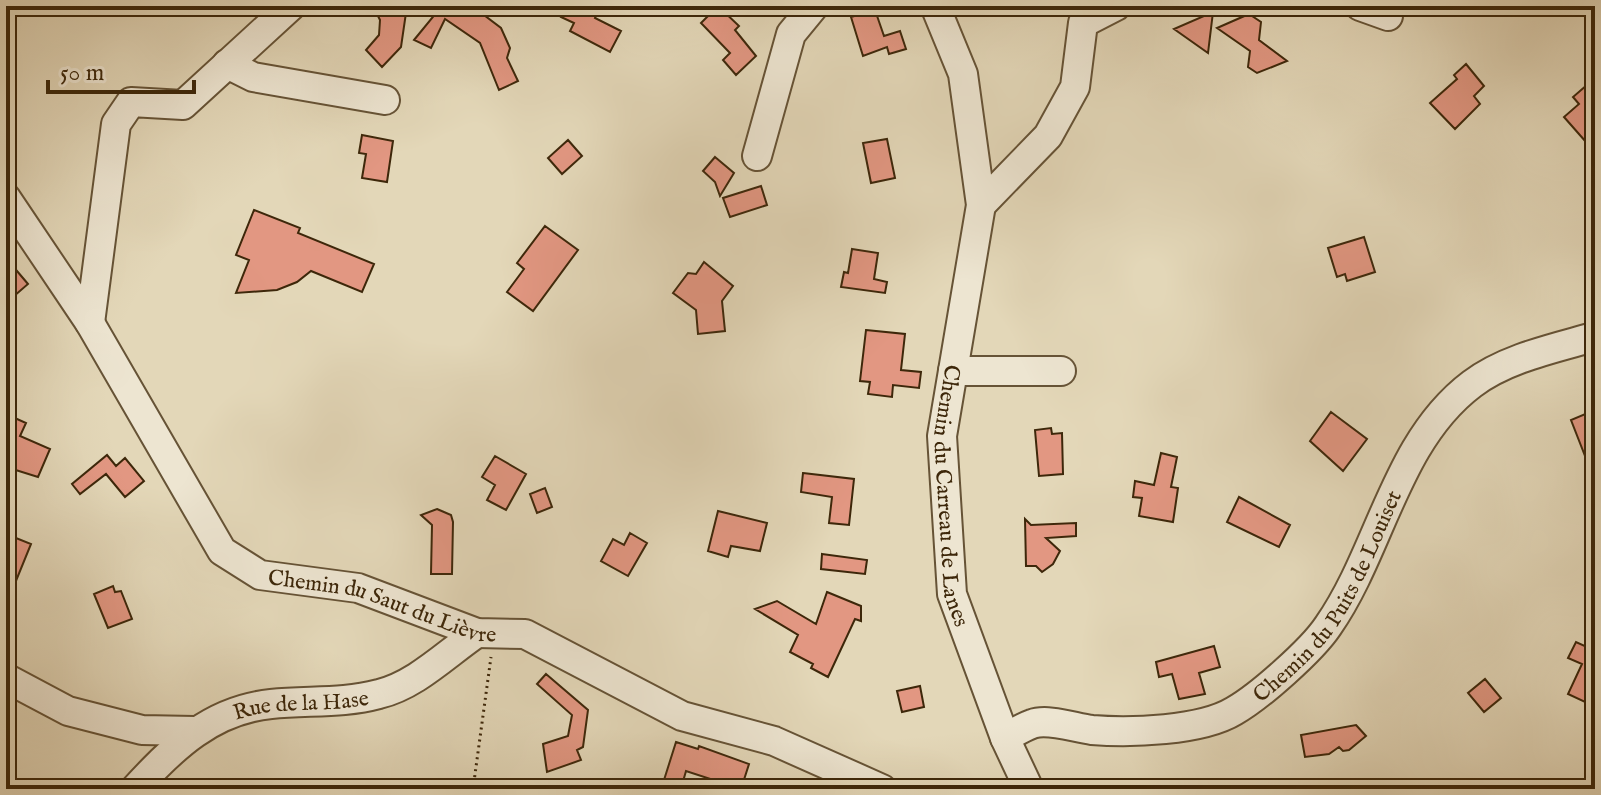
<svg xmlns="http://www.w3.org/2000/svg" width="1601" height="795" font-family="'IM FELL English',serif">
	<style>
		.building { fill: #e29782; stroke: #3d270a; stroke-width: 2 }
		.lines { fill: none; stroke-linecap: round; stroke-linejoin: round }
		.minor-casing { stroke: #665336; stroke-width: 32 }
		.path { stroke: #3d270a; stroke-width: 3; stroke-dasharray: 2 4; stroke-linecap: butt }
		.minor { stroke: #ede5d1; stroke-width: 28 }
		.labels { text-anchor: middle; stroke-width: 8; stroke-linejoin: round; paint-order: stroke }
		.street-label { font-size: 22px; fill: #3d270a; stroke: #ede5d1 }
	</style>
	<rect width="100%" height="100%" fill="#e3d7b8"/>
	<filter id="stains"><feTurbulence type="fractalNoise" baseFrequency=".0025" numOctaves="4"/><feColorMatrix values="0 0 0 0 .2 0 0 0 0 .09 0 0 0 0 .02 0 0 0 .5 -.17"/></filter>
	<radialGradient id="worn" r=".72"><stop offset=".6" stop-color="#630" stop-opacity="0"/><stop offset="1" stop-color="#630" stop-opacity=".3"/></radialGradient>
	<path class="building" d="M373 6H407L401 47 382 67 366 50 379 35 380 20Z
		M429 6H472L501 28 510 48 507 58 518 81 499 90 480 43 445 19 431 48 414 40 437 12Z
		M567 6H583L597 13 595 18 621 31 610 52 570 31 574 23 561 17Z
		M718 6 739 26 735 30 756 56 736 75 723 60 730 53 701 23Z
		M875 10 884 36 900 31 906 49 889 54 887 47 863 56 851 17Z
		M1213 12 1208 53 1174 29Z
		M1249 14 1261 22 1259 40 1287 61 1257 73 1248 67 1250 51 1217 28Z
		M1466 64 1484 86 1474 96 1480 104 1455 129 1430 103 1457 79 1454 75Z
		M1595 78V134L1586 142 1564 117 1579 104 1573 97Z
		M362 135 393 141 387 182 362 178 366 154 359 153Z
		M887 139 895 178 871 183 863 143Z
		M568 140 582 156 562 174 548 158Z
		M715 157 734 173 720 196 715 182 703 171Z
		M761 186 767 205 730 217 723 198Z
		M254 210 300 228 298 233 374 264 362 292 311 271 297 282 277 290 236 293 249 260 236 255Z
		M545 226 578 250 533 311 507 292 524 269 517 263Z
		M1364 237 1375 272 1347 281 1345 274 1337 277 1328 248Z
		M852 249 878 253 874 279 887 282 885 293 841 287 844 272 848 273Z
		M6 258 28 284 6 303Z
		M704 262 733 286 722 301 725 331 698 334 696 310 673 293 688 273 696 274Z
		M866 330 905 334 901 370 921 372 919 388 893 385 892 397 868 394 870 382 860 381Z
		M1331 412 1367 439 1343 471 1310 441Z
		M1590 412 1595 425 1594 479 1571 420Z
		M6 414 26 423 20 436 50 449 38 477 6 467Z
		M1051 428 1052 434 1062 433 1063 474 1039 476 1035 430Z
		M1161 453 1177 457 1171 487 1178 488 1173 522 1139 516 1142 498 1133 497 1135 481 1154 485Z
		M107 455 116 466 125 458 144 481 125 497 106 474 80 494 72 484Z
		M495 456 526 474 506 510 487 500 495 485 482 477Z
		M803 473 854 479 849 525 829 523 832 497 801 492Z
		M545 488 552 507 537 513 530 494Z
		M1239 497 1290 525 1279 547 1227 522Z
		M437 509 451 515 453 522 452 574H431L432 525 421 515Z
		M718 511 767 523 760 551 731 546 728 557 708 551Z
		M1025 519 1031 525 1076 523V536L1046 538 1060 551 1053 564 1042 572 1036 566H1026Z
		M630 533 647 543 628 576 601 561 613 539 624 545Z
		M6 534 31 544 7 603H6Z
		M822 554 867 560 865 574 821 569Z
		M113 586 115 592 121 591 132 619 108 628 94 594Z
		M827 592 861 606V621L855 619 828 677 811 668 813 664 790 652 798 635 755 609 777 601 816 624Z
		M1595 636V695L1589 692 1585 702 1568 694 1582 664 1568 658 1576 642 1589 648Z
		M1214 646 1220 667 1199 673 1205 694 1179 699 1172 674 1159 677 1156 662Z
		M546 674 588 710 583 747 577 750 581 760 547 772 543 744 568 736 572 715 537 684Z
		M1485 679 1501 698 1484 712 1468 693Z
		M920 686 924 707 902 712 897 691Z
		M1356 725 1366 736 1349 750 1343 751 1339 747 1329 754 1305 757 1301 735Z
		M676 742 698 749 699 746 749 764 741 789 686 771 682 785 664 780Z"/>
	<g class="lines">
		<g class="minor-casing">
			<g id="minor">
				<path id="s1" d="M935 6 963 74 981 205 942 436 952 594 1005 738 1029 789"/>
				<path d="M1360 6 1388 16"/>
				<path d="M227 64 253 77 385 100"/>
				<path d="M757 156 791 34 814 6"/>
				<path id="s2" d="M6 198 90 323 222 551 260 575 358 588 477 633 525 634 682 716 774 741 882 789"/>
				<path d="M981 205 1048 136 1075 87 1083 23 1116 6"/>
				<path d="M90 323 116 124 131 102 183 105 291 6"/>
				<path d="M953 371H1061"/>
				<path d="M6 678 68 711 142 730 194 731"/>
				<path id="s3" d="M1005 738C1014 733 1023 727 1032 724 1048 718 1075 728 1092 730 1130 733 1201 731 1234 711 1259 697 1312 650 1328 626 1381 550 1395 442 1472 384 1505 359 1551 349 1590 338"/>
				<path id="s4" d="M135 789C173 747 212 710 271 704 308 700 342 704 379 694 416 685 446 654 477 633"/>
			</g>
		</g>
		<path class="path" d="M473 789 491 657"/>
		<use href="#minor" class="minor"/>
	</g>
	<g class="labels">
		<g class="street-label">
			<text dy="8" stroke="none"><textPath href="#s1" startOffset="500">Chemin du Carreau de Lanes</textPath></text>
			<text dy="8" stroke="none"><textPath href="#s3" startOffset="388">Chemin du Puits de Louiset</textPath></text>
			<text dy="8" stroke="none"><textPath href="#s2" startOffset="586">Chemin du Saut du Lièvre</textPath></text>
			<text dy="8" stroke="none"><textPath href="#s4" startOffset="194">Rue de la Hase</textPath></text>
		</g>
	</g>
	<rect width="1601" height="795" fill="none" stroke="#e3d7b8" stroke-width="32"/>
	<rect x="8" y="8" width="1585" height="779" fill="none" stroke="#3d270a" stroke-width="4"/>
	<rect x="16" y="16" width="1569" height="763" fill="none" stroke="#3d270a" stroke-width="2"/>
	<path d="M48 80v12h146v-12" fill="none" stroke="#3d270a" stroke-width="4"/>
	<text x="60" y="80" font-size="24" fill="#3d270a" stroke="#ede5d1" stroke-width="6" paint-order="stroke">50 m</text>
	<rect width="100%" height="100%" filter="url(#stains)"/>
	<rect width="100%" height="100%" fill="url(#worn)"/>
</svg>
